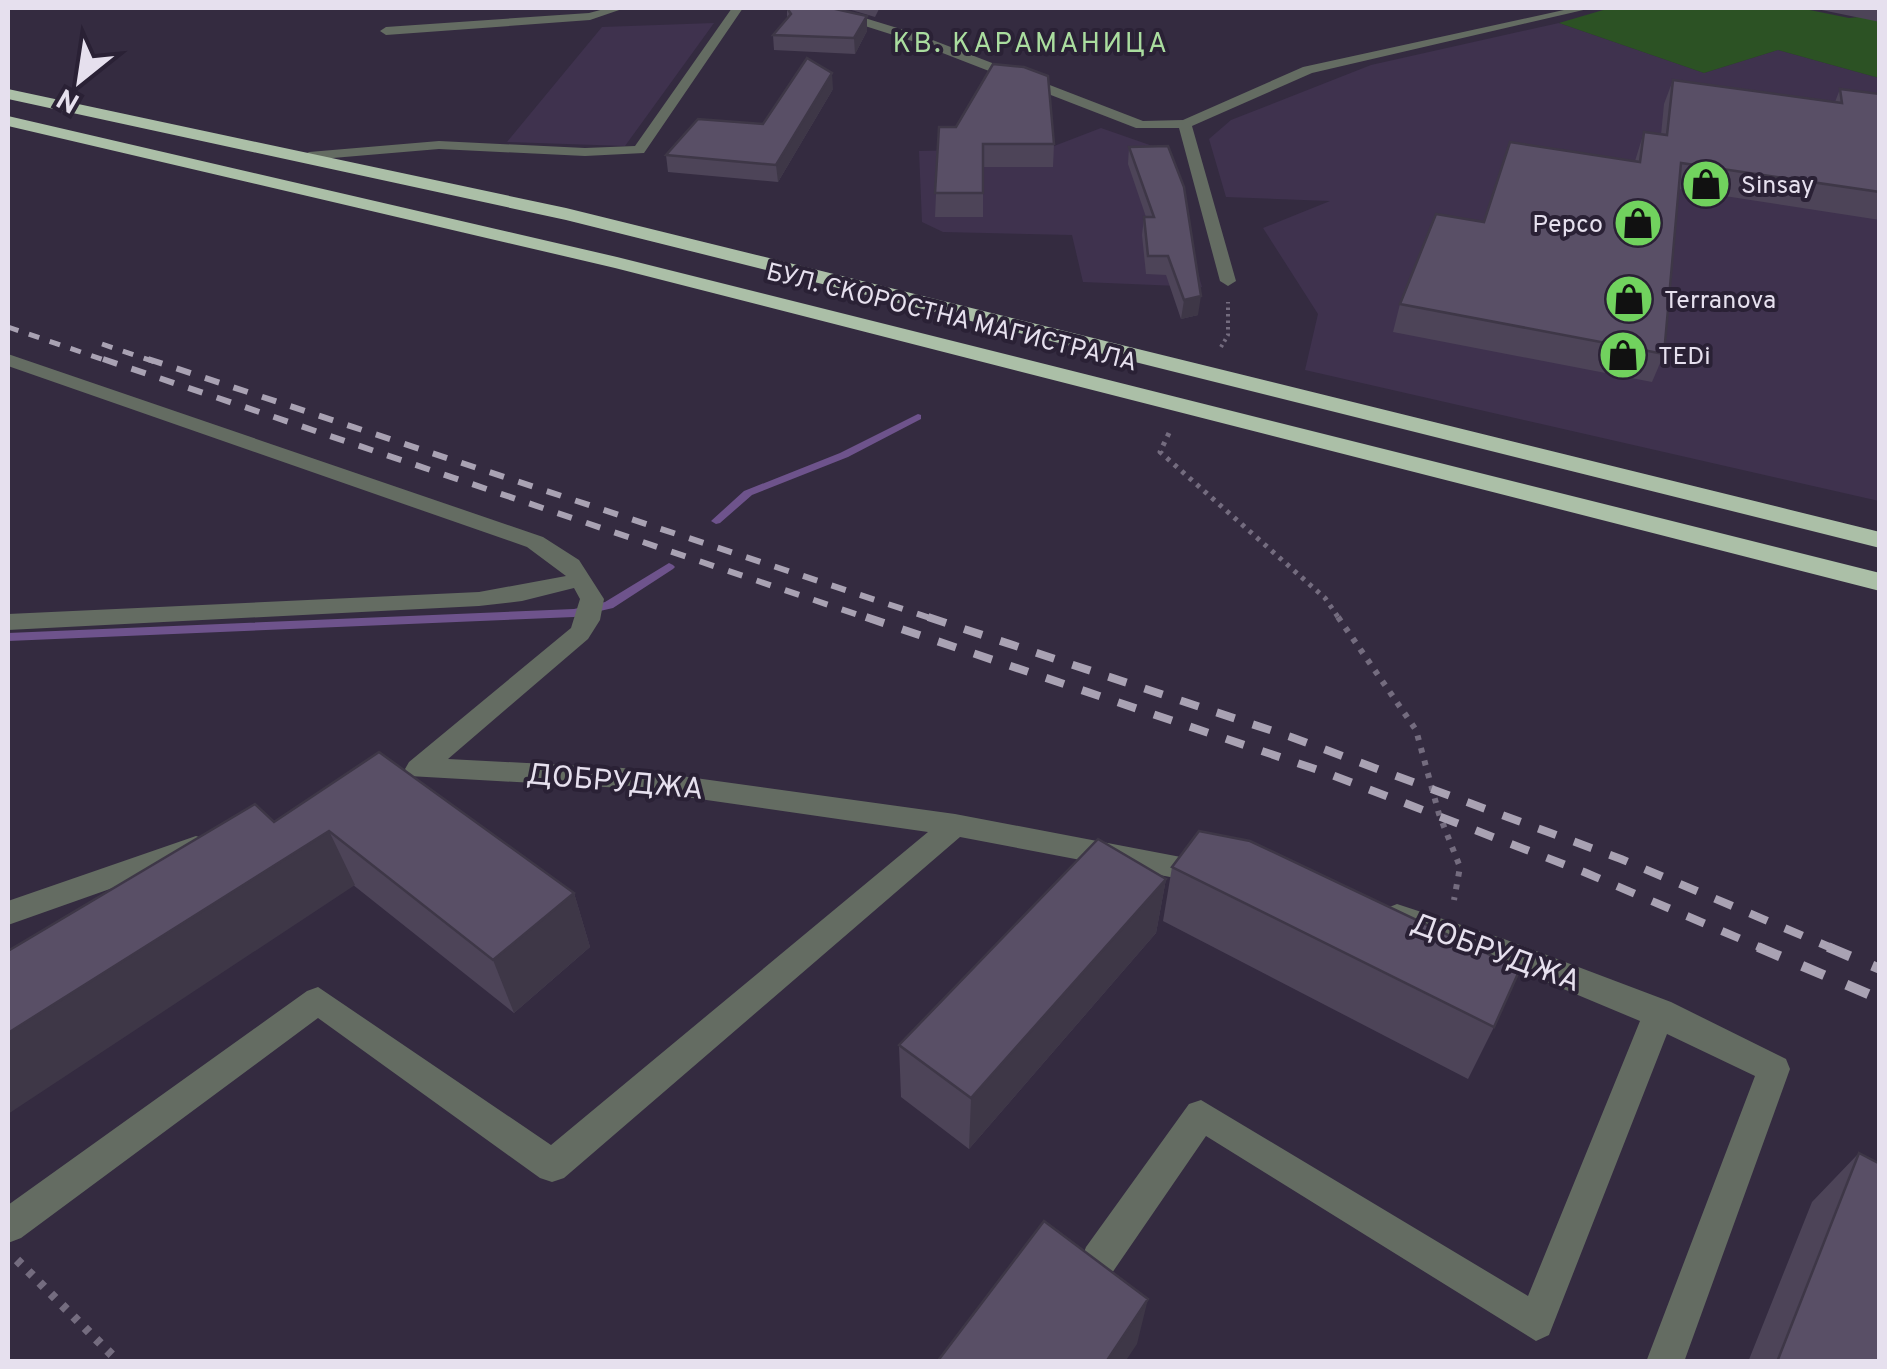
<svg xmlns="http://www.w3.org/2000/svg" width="1887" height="1369" font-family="Overpass,sans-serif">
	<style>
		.built { fill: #3f324e }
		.green { fill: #2c5224 }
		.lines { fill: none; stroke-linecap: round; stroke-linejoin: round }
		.stream { fill: #6e538c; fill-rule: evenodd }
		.path-far3 { stroke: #746c7f; stroke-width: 4; stroke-dasharray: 2.5 4; stroke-linecap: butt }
		.path-far2 { stroke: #746c7f; stroke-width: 5; stroke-dasharray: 4 6; stroke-linecap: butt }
		.path-far1 { stroke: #746c7f; stroke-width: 6; stroke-dasharray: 5 8; stroke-linecap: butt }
		.path { stroke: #746c7f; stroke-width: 9; stroke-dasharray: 6 10; stroke-linecap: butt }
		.minor { fill: #646c62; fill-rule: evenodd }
		.highway { fill: #abbfa7; fill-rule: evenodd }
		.rail-far3 { stroke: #a9a2b3; stroke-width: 5; stroke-dasharray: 11 11; stroke-linecap: butt }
		.rail-far2 { stroke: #a9a2b3; stroke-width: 6; stroke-dasharray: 15 15; stroke-linecap: butt }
		.rail-far1 { stroke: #a9a2b3; stroke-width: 8; stroke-dasharray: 19 19; stroke-linecap: butt }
		.rail { stroke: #a9a2b3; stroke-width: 10; stroke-dasharray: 24 24; stroke-linecap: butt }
		.wall { fill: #4d4458 }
		.shaded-wall { fill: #3e3747 }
		.building { fill: #594f66; stroke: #3e3747; stroke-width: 2.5 }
		.labels { text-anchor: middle; stroke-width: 8; stroke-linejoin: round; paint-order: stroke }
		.far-poi-label { font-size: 25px; fill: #e6e0ee; stroke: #2a2135; text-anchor: start }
		.far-street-label { font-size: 25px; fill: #e6e0ee; stroke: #2a2135 }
		.far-neighbourhood-label { font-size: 28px; letter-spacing: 2.5px; fill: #aadd9f; stroke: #2a2135 }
		.street-label { font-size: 30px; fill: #e6e0ee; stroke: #2a2135 }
	</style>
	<rect width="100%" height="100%" fill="#342b40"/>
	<path class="built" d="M714 23 625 146 507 142 602 27Z
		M1559 23 1704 73 1778 50 1879 78V501L1305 370 1318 314 1263 228 1330 201 1226 197 1209 139 1231 120 1371 65Z
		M1101 128 1164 150 1202 287 1083 282 1072 235 943 232 922 222 919 151 1049 148Z"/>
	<path class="green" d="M1610 8H1800L1849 18 1879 15V78L1778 50 1704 73 1559 23Z"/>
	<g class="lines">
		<path class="stream" d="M918 414 921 415V419L848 457 752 495 720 523 716 524 711 521 744 491 840 453Z
			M669 563 673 565 675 567 673 569 613 608 574 617 8 641V633L574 609 605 602Z"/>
		<path class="path-far3" d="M1221 347 1228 335V302"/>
		<path class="path-far2" d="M1169 433 1160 452 1325 598 1340 620"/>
		<path class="path-far1" d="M1338 617 1416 730 1439 814 1460 867 1454 900"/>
		<path class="path" d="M17 1260 119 1362"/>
		<path class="minor" d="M608 8H625L590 20 386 35 380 31 386 27 589 13Z
			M732 8H743L644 153 585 156 439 149 309 160 302 156 309 152 439 141 585 148 635 146Z
			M786 8 845 12 917 34 1143 121 1183 120 1303 67 1573 8H1592L1312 73 1192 126 1236 281 1228 286 1220 281 1179 128H1136L909 40 843 19Z
			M8 354 543 537 579 560 604 599 600 620 588 639 448 759 623 768 955 814 1207 862 1217 865 1221 873 1217 881 1207 884 960 837 564 1178 552 1182 540 1178 318 1018 21 1238 8 1243V1205L307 991 318 987 551 1145 928 832 623 788 409 776 405 769 409 762 571 628 580 599 574 588 522 601 479 606 8 630V614L479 592 566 576 527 547 8 366Z
			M196 836 206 839 210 847 206 855 8 925V901Z
			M1397 904 1504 939 1671 1002 1786 1059 1790 1069 1684 1362H1646L1755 1076 1667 1034 1549 1335 1536 1341 1206 1136 1112 1273 1099 1278 1086 1273 1081 1260 1086 1247 1189 1104 1201 1100 1528 1296 1640 1021 1530 975 1387 924 1382 916 1387 908Z"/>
		<path class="highway" d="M8 89 566 208 1880 532V548L566 220 8 99Z
			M8 116 617 257 1880 573V591L615 268 8 126Z"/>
		<path class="rail-far3" d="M8 327 110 362
			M102 344 155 362"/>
		<path class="rail-far2" d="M103 359 873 620
			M148 359 936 620"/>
		<path class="rail-far1" d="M866 617 1324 772 1584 872 1764 949
			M928 617 1291 737 1621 859 1834 949"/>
		<path class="rail" d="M1758 947 1880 999
			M1828 947 1880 969"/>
	</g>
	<path class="wall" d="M787 8 867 31 855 54 774 50 773 35 787 18Z
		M834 8H887L886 9H879L875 17 845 8Z
		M1812 8H1880V22Z
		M1673 80 1835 102 1840 89 1880 94V220L1679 189 1664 354 1652 382 1393 332 1400 304 1484 222 1635 161 1644 132 1661 135 1664 104Z
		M833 89 778 182 668 172 666 155 763 124Z
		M939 127 1054 144 1053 167H983V217H935Z
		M1129 147 1198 315 1181 319 1166 275 1146 274 1142 235 1144 217H1146L1128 164Z
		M379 752 574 893 590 947 514 1013 274 822Z
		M1172 867 1494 1027 1468 1079 1163 921Z
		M1166 879 1156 933 969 1149 901 1097 899 1045Z
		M1859 1153 1880 1362H1748L1812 1202Z"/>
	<path class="shaded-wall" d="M867 16V31L855 54 854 38Z
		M832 73 833 89 778 182 776 165Z
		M1201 296 1198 315 1181 319 1184 300Z
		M329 831 355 885 8 1114V1033Z
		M1166 879 1156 933 969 1149 971 1098Z
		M574 893 590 947 514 1013 493 960Z
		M1148 1299 1137 1344 1125 1362H1106Z"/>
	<path class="building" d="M787 8H831L867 16 854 38 773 35 791 14Z
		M807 58 832 73 776 165 666 155 698 119 763 124Z
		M993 64 1024 67 1048 76 1054 144H983V193H935L939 127H956Z
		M1673 80 1842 103 1840 89 1880 94V192L1681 163 1664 354 1400 304 1436 214 1484 222 1510 142 1640 162 1644 132 1667 135Z
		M1168 146 1184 187 1201 296 1184 300 1168 256H1148L1144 217H1154L1129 147Z
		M379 752 574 893 493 960 329 831 8 1033V951L255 804 274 822Z
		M1199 831 1250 841 1520 969 1494 1027 1172 867Z
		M1098 839 1166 879 971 1098 899 1045Z
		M1859 1153 1880 1164V1362H1777Z
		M1044 1221 1148 1299 1106 1362H937Z"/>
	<defs>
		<g id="shop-disc" transform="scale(2.5)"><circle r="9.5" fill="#71d25e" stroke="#2a2135"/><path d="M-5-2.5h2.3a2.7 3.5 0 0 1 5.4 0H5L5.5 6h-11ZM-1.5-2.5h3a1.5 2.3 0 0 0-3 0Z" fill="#111"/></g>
	</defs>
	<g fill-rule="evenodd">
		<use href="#shop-disc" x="1706" y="184"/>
		<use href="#shop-disc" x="1638" y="223"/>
		<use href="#shop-disc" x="1629" y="299"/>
		<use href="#shop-disc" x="1623" y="355"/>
	</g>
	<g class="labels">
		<g class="far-poi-label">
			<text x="1741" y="193">Sinsay</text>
			<text x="1603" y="232" text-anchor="end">Pepco</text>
			<text x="1664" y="308">Terranova</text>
			<text x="1658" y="364">TEDi</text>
		</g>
		<g class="far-street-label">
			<text transform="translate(952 316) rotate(14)" y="9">БУЛ. СКОРОСТНА МАГИСТРАЛА</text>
		</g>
		<g class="far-neighbourhood-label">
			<text x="1031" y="52">КВ. КАРАМАНИЦА</text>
		</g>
		<g class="street-label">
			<text transform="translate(615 781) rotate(5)" y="10">ДОБРУДЖА</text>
			<text transform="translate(1496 952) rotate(20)" y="10">ДОБРУДЖА</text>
		</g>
	</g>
	<rect width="1887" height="1369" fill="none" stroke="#e6e0ee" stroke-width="20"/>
	<g transform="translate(80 80) rotate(210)" stroke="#2a2135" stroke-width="8" paint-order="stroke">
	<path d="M0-8L18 38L0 25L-18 38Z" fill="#e6e0ee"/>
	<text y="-15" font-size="28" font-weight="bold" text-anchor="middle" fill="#e6e0ee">N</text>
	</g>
</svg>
